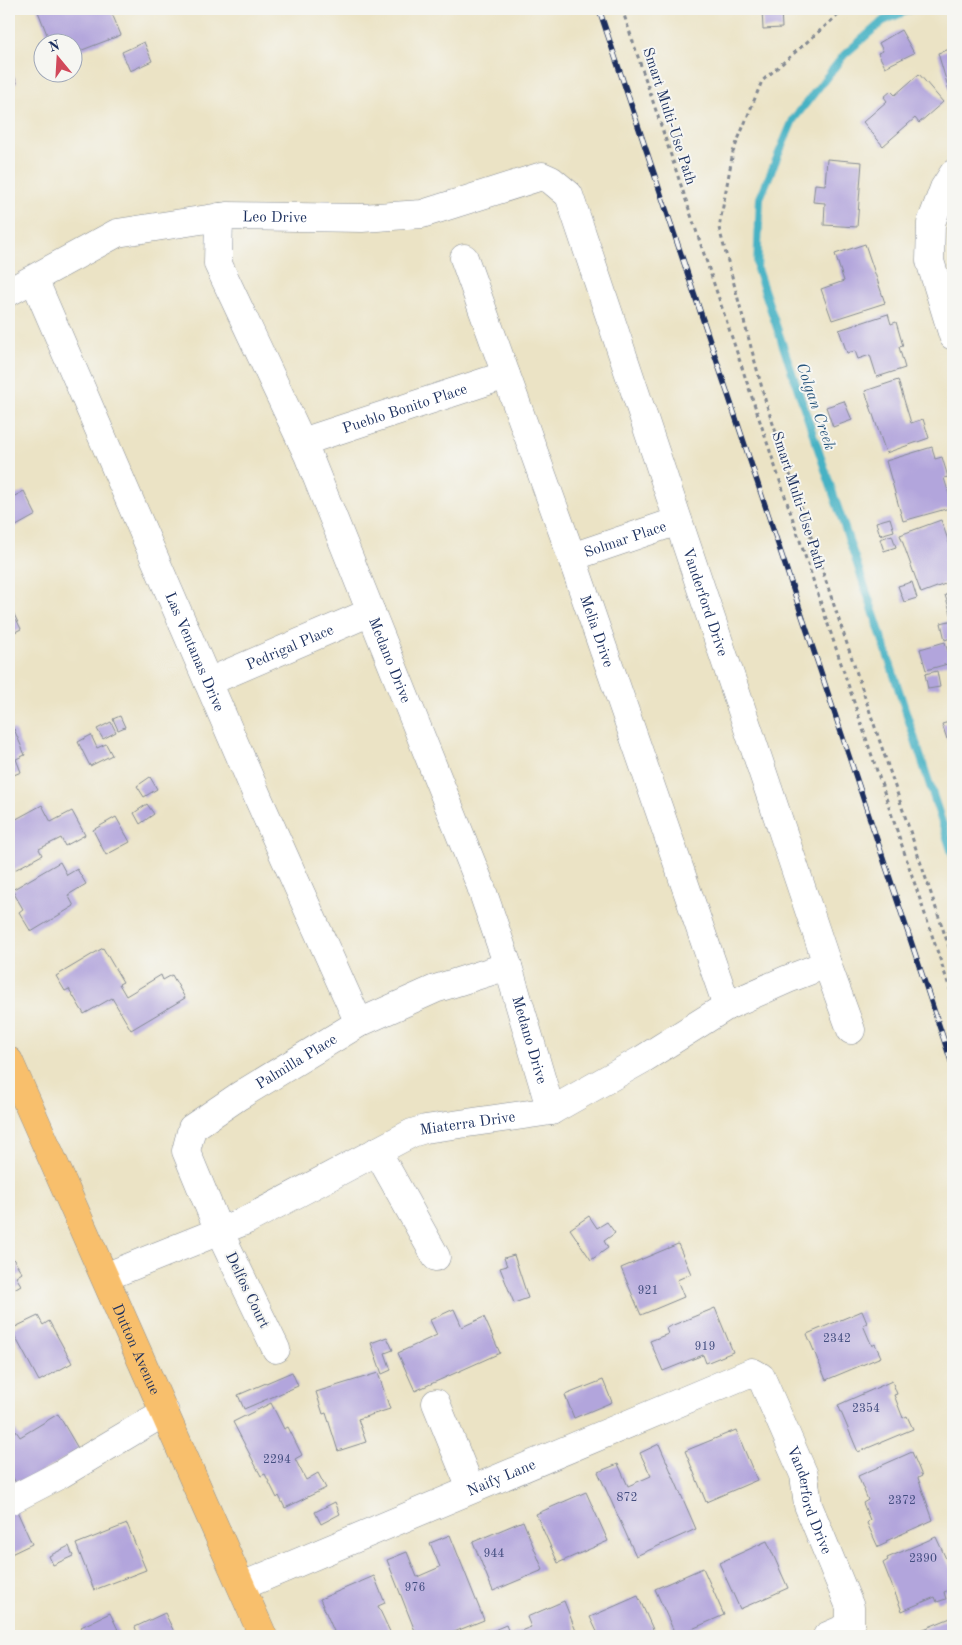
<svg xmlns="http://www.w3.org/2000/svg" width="962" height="1645" font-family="'Old Standard TT',serif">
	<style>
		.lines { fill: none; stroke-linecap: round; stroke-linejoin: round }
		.stream { stroke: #47b2c4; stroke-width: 8 }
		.building { fill: #b2a5dc }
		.minor-casing { stroke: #838992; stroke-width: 29 }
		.major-casing { stroke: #838992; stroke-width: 29 }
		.path { stroke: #838992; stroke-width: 3; stroke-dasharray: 4 4; stroke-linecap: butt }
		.minor { stroke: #fff; stroke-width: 28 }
		.major { stroke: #f8bf6c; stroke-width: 28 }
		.rail-casing { stroke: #1b2f5e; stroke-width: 5.5 }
		.rail { stroke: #f6f6f2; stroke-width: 4; stroke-dasharray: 11; stroke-linecap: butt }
		.labels { text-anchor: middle; stroke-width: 4; stroke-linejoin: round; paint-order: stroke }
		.number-label { font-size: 12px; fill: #414c7e }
		.street-label { font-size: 15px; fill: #1b2f5e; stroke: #f6f6f2 }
		.water-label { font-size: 16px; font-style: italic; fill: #28567d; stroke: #f6f6f2 }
	</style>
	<rect width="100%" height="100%" fill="#f6f6f2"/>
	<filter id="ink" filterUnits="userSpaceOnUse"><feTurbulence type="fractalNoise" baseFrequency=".02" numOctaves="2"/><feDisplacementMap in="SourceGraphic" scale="10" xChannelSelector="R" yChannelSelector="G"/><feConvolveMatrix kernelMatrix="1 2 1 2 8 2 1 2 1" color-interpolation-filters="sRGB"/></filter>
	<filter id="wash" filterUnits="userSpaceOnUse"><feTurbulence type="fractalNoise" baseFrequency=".0096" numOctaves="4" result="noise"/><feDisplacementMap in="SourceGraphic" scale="20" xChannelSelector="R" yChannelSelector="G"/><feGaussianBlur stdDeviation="1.12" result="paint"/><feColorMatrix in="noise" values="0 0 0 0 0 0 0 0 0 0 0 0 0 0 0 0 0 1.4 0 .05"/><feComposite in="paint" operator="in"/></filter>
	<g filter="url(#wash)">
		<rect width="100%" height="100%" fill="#ebe3c5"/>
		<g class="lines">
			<path class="stream" d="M911 9 883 21 844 55 793 120 760 198 757 269 874 614 953 856"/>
		</g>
		<g id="blocks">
			<path class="building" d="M37 9H110L121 35 72 54V42H50Z
				M762 9H781L782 28 763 29Z
				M901 30 914 53 885 67 878 53 883 51 879 43Z
				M144 42 152 61 130 71 122 52Z
				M953 48V96L951 97 938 53Z
				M9 65 17 83 9 87Z
				M919 74 943 102 919 123 915 118 883 146 863 122 887 101 884 97 891 91 895 95Z
				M827 159 862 162 857 227 824 225 825 203 813 202 815 184 825 185Z
				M865 244 885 303 832 320 821 289 844 281 835 254Z
				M888 314 891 324 896 322 903 346 899 347 905 368 877 377 870 355 858 359 855 351 847 353 839 330Z
				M898 380 911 423 923 419 929 438 886 453 865 391Z
				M844 401 852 420 833 427 826 407Z
				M932 447 935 459 942 457 948 477 944 478 953 507 903 521 886 461Z
				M24 491 36 515 9 530V499Z
				M890 518 894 531 880 535 876 522Z
				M941 520 953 554V581L921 593 900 535Z
				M892 535 896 547 884 551 880 539Z
				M912 582 917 598 904 602 898 586Z
				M953 593V637L945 640 941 623 953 620 945 595Z
				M12 610 21 629 9 635V612Z
				M945 642 951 663 926 670 920 649Z
				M937 671 940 687 928 689 925 674Z
				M120 716 125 727 118 730 113 719Z
				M953 721V737L947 739 942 724Z
				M111 722 116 732 103 739 97 729Z
				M14 729 25 755 16 759 21 772 9 777V731Z
				M91 735 97 748 106 744 112 755 90 766 78 742Z
				M150 777 157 789 144 797 137 786Z
				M147 804 154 814 140 824 134 813Z
				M42 805 51 822 72 811 85 835 65 846 61 838 39 849 42 855 9 873V823Z
				M116 817 130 842 106 855 93 830Z
				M60 862 67 875 77 869 86 884 68 895 74 906 31 932 19 912 23 909 12 890Z
				M103 948 123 982 119 984 126 996 161 975 163 980 172 975 185 998 131 1030 112 998 84 1014 69 989 65 991 56 976Z
				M589 1216 597 1228 607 1222 615 1233 604 1241 608 1248 591 1260 570 1229Z
				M678 1244 691 1274 677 1280 684 1297 641 1315 621 1268Z
				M514 1255 528 1298 514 1303 500 1268 507 1266 504 1258Z
				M12 1257 22 1273 16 1277 21 1285 9 1292V1258Z
				M715 1308 733 1352 706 1363 703 1355 663 1371 650 1341 668 1334 666 1328Z
				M454 1309 462 1327 484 1317 500 1353 415 1391 398 1353 437 1335 430 1320Z
				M862 1311 867 1323 863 1325 872 1346 875 1344 881 1357 826 1380 807 1334Z
				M38 1316 43 1325 49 1321 72 1363 39 1381 11 1329Z
				M387 1337 393 1350 385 1353 391 1370 382 1374 371 1343Z
				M292 1372 298 1386 244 1409 238 1395Z
				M378 1373 390 1409 358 1419 366 1442 338 1451 326 1413 323 1414 316 1392Z
				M603 1380 612 1402 574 1418 565 1395Z
				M892 1381 897 1394 894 1395 903 1418 907 1416 913 1429 858 1452 838 1405Z
				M271 1403 284 1429 288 1427 302 1455 295 1459 306 1480 318 1473 326 1488 285 1508 279 1496 277 1498 265 1474 261 1476 233 1422Z
				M58 1414 79 1450 18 1486 10 1473 9 1474V1435L16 1431 20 1437Z
				M736 1430 757 1480 706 1502 685 1451Z
				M659 1444 696 1529 636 1556 598 1472 618 1464 628 1486 651 1476 640 1453Z
				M912 1452 922 1476 918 1478 933 1520 886 1541 887 1543 878 1547 867 1523 870 1520 863 1503 868 1500 858 1476Z
				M586 1492 608 1541 558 1563 536 1514Z
				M335 1502 340 1514 321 1524 315 1512Z
				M16 1509 32 1544 9 1555V1512Z
				M523 1521 543 1570 493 1591 473 1542Z
				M127 1524 146 1570 94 1590 76 1544Z
				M450 1535 484 1620 444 1636H417L387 1560 407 1552 417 1577 440 1567 430 1543Z
				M936 1537 953 1574V1588L944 1592 946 1599 937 1602 935 1597 902 1611 883 1563 888 1560 887 1558Z
				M767 1541 788 1588 740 1609 719 1563Z
				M69 1546 73 1556 53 1565 49 1556Z
				M703 1568 724 1615 676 1636 655 1589Z
				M374 1576 385 1603 378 1606 392 1636H336L320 1599Z
				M638 1596 656 1636H599L590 1617Z
				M564 1601 578 1636H480L506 1625 510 1635 531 1627 527 1617Z
				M110 1613 121 1636H85L81 1627Z
				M165 1613 176 1636H127L137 1632 135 1627Z
				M953 1617V1636H914V1633Z"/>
		</g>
	</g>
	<g filter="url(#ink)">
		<use href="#blocks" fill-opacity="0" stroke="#838992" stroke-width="1"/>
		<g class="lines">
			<g class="minor-casing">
				<g id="minor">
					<path d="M953 174 944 188 931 223 930 261 953 336"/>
					<path id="s1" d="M219 217 218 264 308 455 480 884 508 966 551 1111"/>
					<path id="s2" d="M464 258 567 544 727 1006"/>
					<path id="s3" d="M34 279 259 800 359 1023"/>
					<path id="s4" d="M9 292 117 233 227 216 362 218 422 214 542 176 551 180 569 195 827 964 851 1030"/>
					<path id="s5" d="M302 442 506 375"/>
					<path id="s6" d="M572 557 678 521"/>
					<path id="s7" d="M208 682 371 612"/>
					<path d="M377 1151 436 1257"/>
					<path id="s8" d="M105 1277 247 1220 412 1133 425 1129 551 1111 643 1059 727 1006 788 979 827 964"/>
					<path id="s9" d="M276 1349 219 1231 186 1151 192 1128 239 1096 359 1023 435 989 508 966"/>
					<path d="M436 1403 471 1489"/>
					<path d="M9 1501 61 1474 165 1412"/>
					<path id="s10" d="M242 1586 752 1372 761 1377 804 1475 808 1505 850 1607V1626L827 1636"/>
				</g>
			</g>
			<g class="major-casing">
				<g id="major">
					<path id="s11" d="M9 1061 263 1636"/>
				</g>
			</g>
			<path class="path" d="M622 9 953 998
				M845 9 762 81 733 152 719 228 766 403 953 959
				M953 1393V1406"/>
			<use href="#minor" class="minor"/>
			<use href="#major" class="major"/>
			<g class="rail-casing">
				<path id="rail" d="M599 9 953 1067"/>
			</g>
			<use href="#rail" class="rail"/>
		</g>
	</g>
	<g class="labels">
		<g class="number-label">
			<text x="648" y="1294">921</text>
			<text x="837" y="1342">2342</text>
			<text x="705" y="1350">919</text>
			<text x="866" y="1412">2354</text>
			<text x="277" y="1463">2294</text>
			<text x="627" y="1501">872</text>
			<text x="902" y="1504">2372</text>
			<text x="494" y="1557">944</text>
			<text x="923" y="1562">2390</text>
			<text x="415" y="1591">976</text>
		</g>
		<g class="street-label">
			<text transform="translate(670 116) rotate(72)" y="5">Smart Multi-Use Path</text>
			<text dy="5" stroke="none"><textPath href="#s4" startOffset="282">Leo Drive</textPath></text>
			<text dy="5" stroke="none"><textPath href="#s5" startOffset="108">Pueblo Bonito Place</textPath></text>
			<text transform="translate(799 500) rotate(72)" y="5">Smart Multi-Use Path</text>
			<text dy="5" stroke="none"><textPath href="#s6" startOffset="56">Solmar Place</textPath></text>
			<text dy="5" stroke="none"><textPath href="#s4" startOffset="1018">Vanderford Drive</textPath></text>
			<text dy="5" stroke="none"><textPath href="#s2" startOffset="396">Melia Drive</textPath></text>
			<text dy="5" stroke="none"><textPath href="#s7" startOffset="89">Pedrigal Place</textPath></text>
			<text dy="5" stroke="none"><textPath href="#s3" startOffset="406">Las Ventanas Drive</textPath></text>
			<text dy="5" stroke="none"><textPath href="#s1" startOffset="479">Medano Drive</textPath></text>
			<text dy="5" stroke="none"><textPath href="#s1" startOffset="884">Medano Drive</textPath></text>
			<text dy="5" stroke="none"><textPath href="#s9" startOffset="365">Palmilla Place</textPath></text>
			<text dy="5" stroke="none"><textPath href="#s8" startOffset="396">Miaterra Drive</textPath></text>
			<text transform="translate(248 1290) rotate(64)" y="5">Delfos Court</text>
			<text dy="5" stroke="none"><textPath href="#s11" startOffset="315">Dutton Avenue</textPath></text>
			<text dy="5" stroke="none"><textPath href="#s10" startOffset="281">Naify Lane</textPath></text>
			<text dy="5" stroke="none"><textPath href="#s10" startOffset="696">Vanderford Drive</textPath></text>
		</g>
		<g class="water-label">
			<text transform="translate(817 406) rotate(71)" y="6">Colgan Creek</text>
		</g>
	</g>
	<rect width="962" height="1645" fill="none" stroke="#f6f6f2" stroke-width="30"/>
	<g transform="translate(58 58) rotate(342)"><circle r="24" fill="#f6f6f2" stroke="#9ea6b7"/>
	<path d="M0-4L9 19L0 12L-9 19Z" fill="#d1495b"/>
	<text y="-8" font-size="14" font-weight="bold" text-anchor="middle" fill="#1b2f5e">N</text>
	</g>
</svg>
